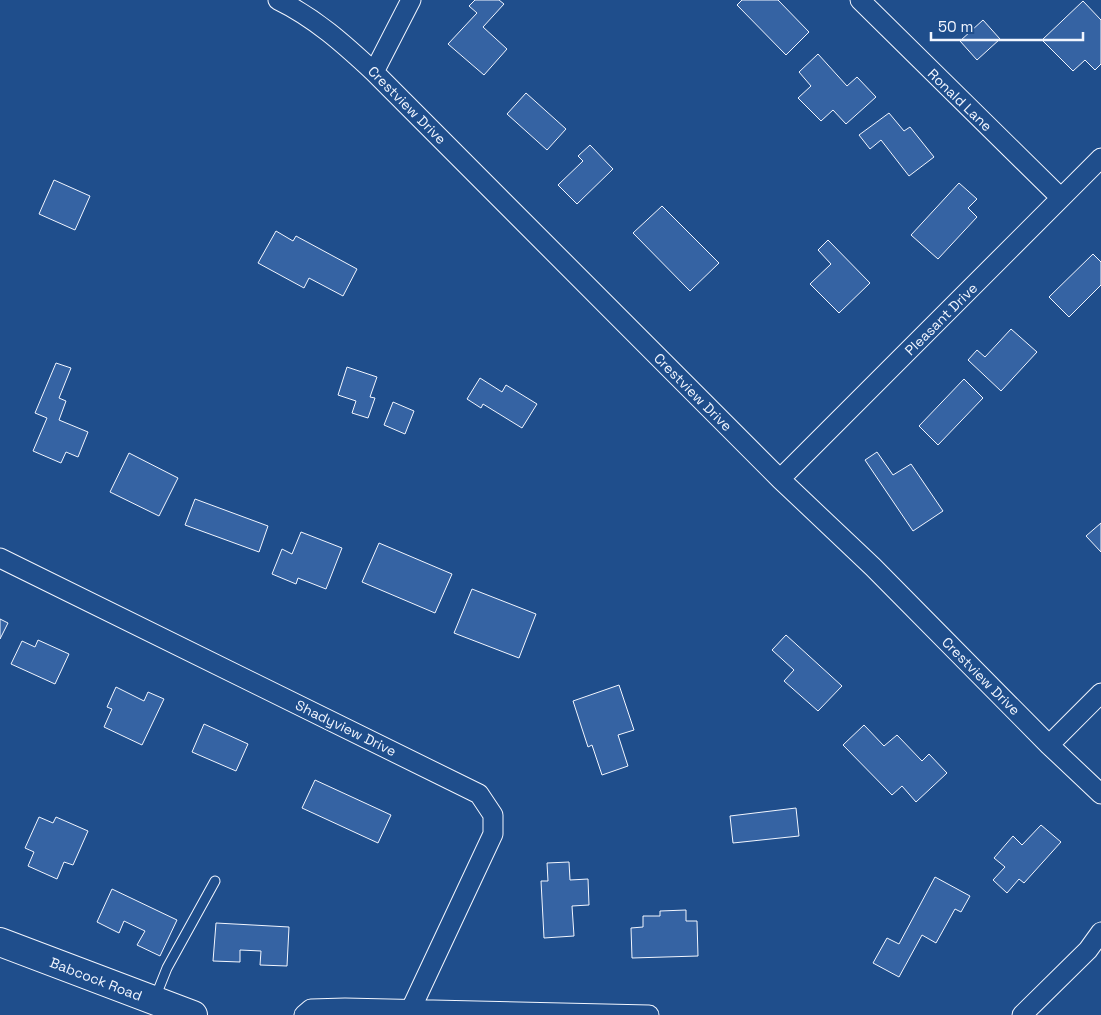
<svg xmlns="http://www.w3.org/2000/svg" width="1101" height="1015" font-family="'Space Grotesk',sans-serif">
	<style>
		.building { fill: #3563a3; stroke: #f2f6ff }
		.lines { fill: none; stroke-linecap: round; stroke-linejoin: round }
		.service-casing { stroke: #f2f6ff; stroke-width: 11 }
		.minor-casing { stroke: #f2f6ff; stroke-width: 21 }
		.primary-casing { stroke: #f2f6ff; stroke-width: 30 }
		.service { stroke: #1f4e8c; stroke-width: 9 }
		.minor { stroke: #1f4e8c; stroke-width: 19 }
		.primary { stroke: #1f4e8c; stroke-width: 28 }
		.labels { text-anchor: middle; stroke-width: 4; stroke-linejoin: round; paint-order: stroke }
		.street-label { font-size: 14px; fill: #f2f6ff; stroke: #1f4e8c }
	</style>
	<rect width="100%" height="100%" fill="#1f4e8c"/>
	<path class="building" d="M475 0H499L504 4 483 27 507 49 484 75 448 44 477 13 469 6Z
		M742 0H778L809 32 786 55 737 5Z
		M1083 1 1101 20V64L1095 70 1085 60 1073 71 1042 40Z
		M983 20 1000 39 977 60 960 41Z
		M818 54 847 86 857 77 876 97 846 124 833 110 821 121 798 98 811 86 799 72Z
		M526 93 566 129 547 150 507 114Z
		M889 113 904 131 910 127 934 157 909 176 881 140 870 149 859 135Z
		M590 145 613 169 577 204 558 185 583 161 578 156Z
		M54 180 90 196 75 230 39 214Z
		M959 183 977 199 968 208 977 217 938 259 911 235Z
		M662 206 719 263 690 291 633 233Z
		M276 231 293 241 296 236 357 269 343 296 309 278 304 288 258 263Z
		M828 240 870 283 839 313 810 284 831 264 818 250Z
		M1093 254 1101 262V285L1069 317 1049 297Z
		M1011 329 1037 352 1001 391 968 360 977 350 985 357Z
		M56 363 71 368 59 398 66 401 59 420 88 432 78 457 66 452 61 463 33 451 47 418 35 413Z
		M347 367 377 377 370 397 375 398 368 418 352 413 356 401 338 395Z
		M480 378 502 392 506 385 537 404 522 428 483 404 481 408 467 399Z
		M964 379 983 398 938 445 919 426Z
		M393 402 414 411 405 434 384 425Z
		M877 452 893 475 911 464 943 511 913 531 865 460Z
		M129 453 178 478 159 516 110 492Z
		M195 499 268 526 259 552 185 525Z
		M1101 523V552L1086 536Z
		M301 532 342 548 326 589 298 578 296 584 272 574 282 549 292 554Z
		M379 543 452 574 435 613 362 582Z
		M472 589 536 614 519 658 454 633Z
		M0 619 8 623 0 639Z
		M786 635 842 686 818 711 784 681 794 670 772 650Z
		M38 640 69 654 55 684 11 664 22 641 35 647Z
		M619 685 634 730 618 735 628 766 602 775 592 745 588 747 573 701Z
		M116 687 144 701 148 692 164 699 142 745 104 727 112 709 107 707Z
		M204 724 248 744 236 771 192 752Z
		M864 725 884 746 897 735 922 761 929 754 947 773 916 802 902 786 892 795 843 745Z
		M315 780 391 815 378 843 302 808Z
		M796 808 799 836 733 843 730 816Z
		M39 817 53 823 56 817 88 831 73 865 64 862 57 879 28 866 34 852 25 848Z
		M1041 825 1061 842 1024 883 1019 879 1007 893 993 880 1005 867 994 858 1013 836 1022 845Z
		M569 862 570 880 588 879 589 905 572 906 574 936 544 938 541 881H548L547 863Z
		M935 877 970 896 961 912 955 909 936 943 922 935 899 977 873 963 887 938 899 944Z
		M112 889 177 920 160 956 137 945 145 931 124 921 119 933 97 922Z
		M686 910V921H697L698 956 632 958 631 928 643 927V916H660V911Z
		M216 923 289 927 287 966 260 965 261 951 240 950V962L213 961Z"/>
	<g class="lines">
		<g class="service-casing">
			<path id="service" d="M155 998 167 968 215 881"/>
		</g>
		<g class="minor-casing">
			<path id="minor" d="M278 0C315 18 344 44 374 72L780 479 873 567 1049 745 1101 794
				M860 0 1061 198
				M374 72 411 0
				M780 479 1101 158
				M0 558 479 794 493 815V834L411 1009
				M1049 745 1101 693
				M304 1015 311 1009 345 1008 649 1015
				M1022 1015 1088 950 1101 932"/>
		</g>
		<g class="primary-casing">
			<path id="primary" d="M0 942 193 1015"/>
		</g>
		<use href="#service" class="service"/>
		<use href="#minor" class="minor"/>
		<use href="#primary" class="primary"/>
	</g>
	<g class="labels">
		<g class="street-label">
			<text transform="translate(960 100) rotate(44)" y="5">Ronald Lane</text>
			<text transform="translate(407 105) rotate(45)" y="5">Crestview Drive</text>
			<text transform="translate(941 319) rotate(-45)" y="5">Pleasant Drive</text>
			<text transform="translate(693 392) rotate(45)" y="5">Crestview Drive</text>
			<text transform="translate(981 676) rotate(45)" y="5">Crestview Drive</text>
			<text transform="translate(346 728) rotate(26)" y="5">Shadyview Drive</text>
			<text transform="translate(96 979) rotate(21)" y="5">Babcock Road</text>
		</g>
	</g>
	<path d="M931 32v8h152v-8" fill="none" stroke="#f2f6ff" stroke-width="2.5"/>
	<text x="938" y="32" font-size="15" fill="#f2f6ff" stroke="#1f4e8c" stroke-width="4" paint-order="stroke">50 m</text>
</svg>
